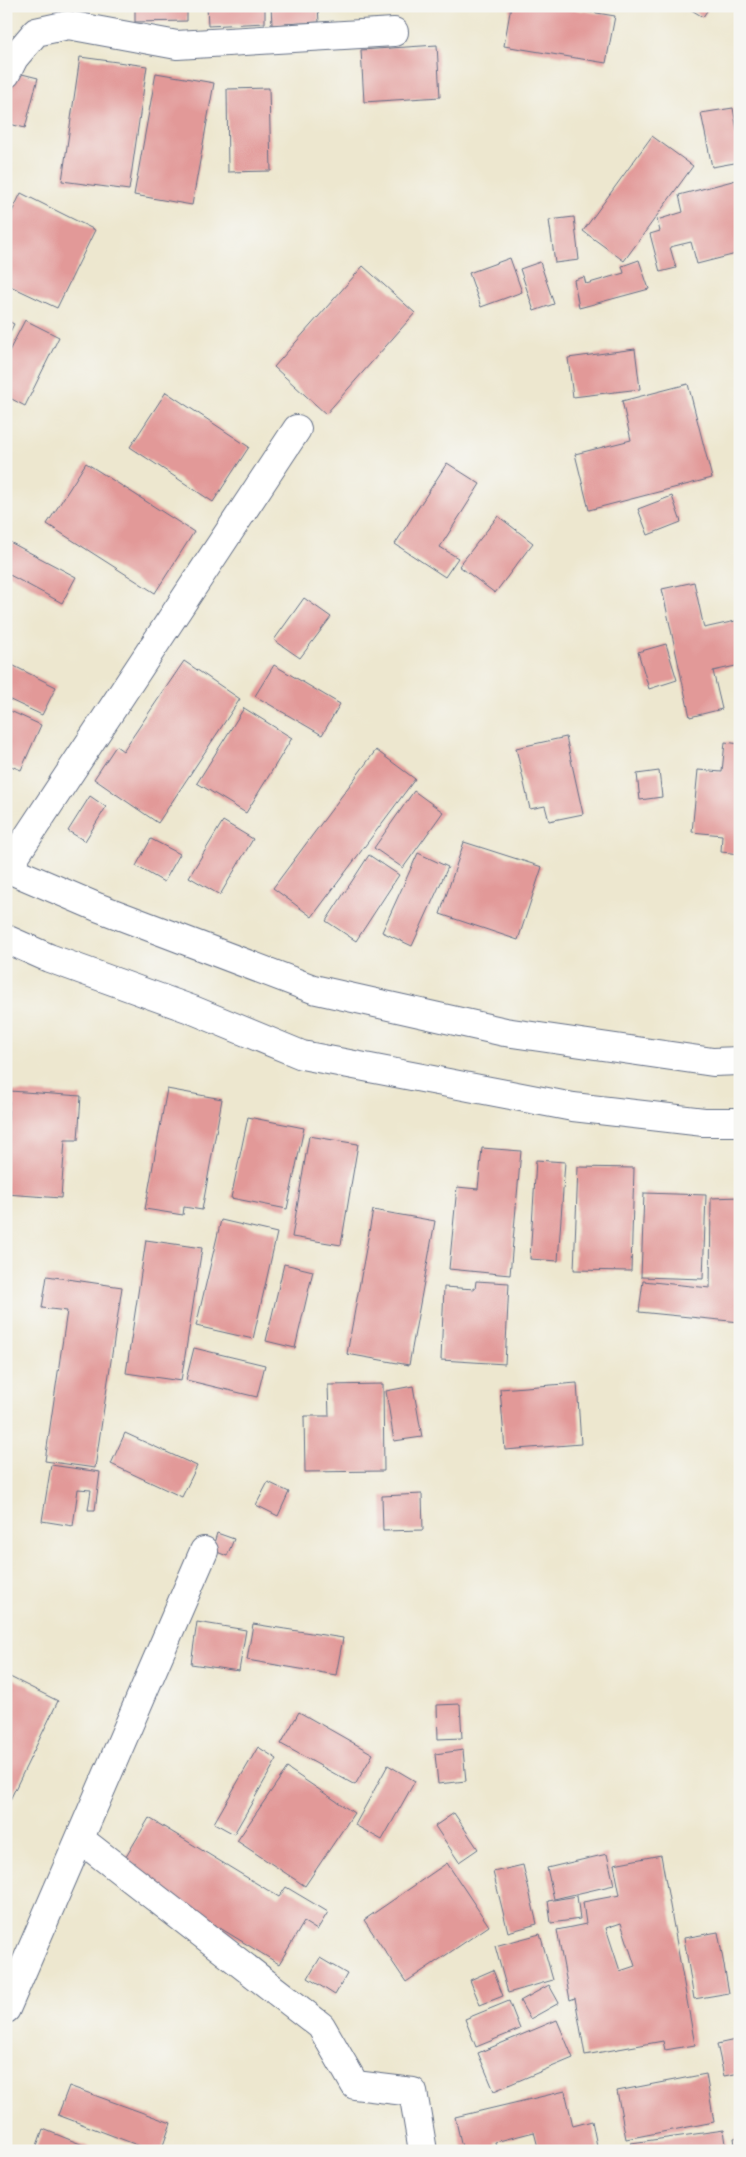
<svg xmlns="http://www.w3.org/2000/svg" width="746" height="2157" font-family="'Balsamiq Sans',sans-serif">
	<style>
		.building { fill: #e29998; fill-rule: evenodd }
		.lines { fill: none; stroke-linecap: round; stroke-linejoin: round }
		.minor-casing { stroke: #646f86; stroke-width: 30 }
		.secondary-casing { stroke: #646f86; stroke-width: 30 }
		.minor { stroke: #fff; stroke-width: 28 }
		.secondary { stroke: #fff; stroke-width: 28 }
	</style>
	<rect width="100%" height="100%" fill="#f6f6f2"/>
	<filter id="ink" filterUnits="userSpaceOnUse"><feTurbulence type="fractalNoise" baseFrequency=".02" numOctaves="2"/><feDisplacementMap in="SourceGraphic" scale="10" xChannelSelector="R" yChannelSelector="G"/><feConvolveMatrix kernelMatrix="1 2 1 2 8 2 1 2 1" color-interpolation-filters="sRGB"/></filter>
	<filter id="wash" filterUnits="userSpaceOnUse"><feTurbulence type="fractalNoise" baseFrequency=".0096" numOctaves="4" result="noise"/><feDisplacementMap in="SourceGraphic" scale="20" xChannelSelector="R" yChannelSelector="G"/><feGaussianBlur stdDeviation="1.12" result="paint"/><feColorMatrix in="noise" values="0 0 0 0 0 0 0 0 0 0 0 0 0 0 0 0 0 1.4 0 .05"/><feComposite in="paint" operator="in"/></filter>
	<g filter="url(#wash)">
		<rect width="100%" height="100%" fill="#ede7cf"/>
		<g id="blocks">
			<path class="building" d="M135 6H187V21L135 22Z
				M207 6H265V23L208 26Z
				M271 6H318L319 22 272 25Z
				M511 6H554L615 16 606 63 504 46Z
				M685 6H710L703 17Z
				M437 45 440 97 364 102 361 50Z
				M80 57 147 66 129 190 62 181Z
				M10 71 38 78 25 128 6 123V87Z
				M156 73 214 83 192 205 134 195Z
				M269 88 271 171 228 172 227 89Z
				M733 108 740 146V162L712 167 701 113Z
				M652 136 693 166 624 261 583 231Z
				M740 179V253L697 264 691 242 670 247 676 268 660 272 650 234 660 231 657 220 683 212 679 195Z
				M21 193 95 230 57 308 6 284V224Z
				M574 217 579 260 555 263 549 220Z
				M510 258 522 292 481 307 469 273Z
				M639 260 649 289 579 308 574 280 584 277 586 284 624 273 622 266Z
				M540 262 554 304 534 311 520 269Z
				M363 266 415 313 326 414 274 367Z
				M6 320 14 324 6 340Z
				M25 320 59 337 25 406 6 396V357Z
				M635 349 640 389 573 397 568 358Z
				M688 384 712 478 589 510 575 454 631 440 622 401Z
				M166 392 249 447 213 502 130 447Z
				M86 463 194 532 155 593 47 524Z
				M447 463 480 484 440 547 458 558 445 577 395 544Z
				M672 496 681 522 648 535 638 509Z
				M498 516 533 543 495 593 459 566Z
				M6 540 76 577 62 603 6 573Z
				M694 582 704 628 740 620V665L713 671 722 709 690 717 662 589Z
				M304 598 331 617 300 658 274 640Z
				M666 644 677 680 649 689 638 652Z
				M184 661 240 699 158 823 94 779 116 746 123 751Z
				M6 662 56 687 42 715 6 698Z
				M274 665 340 704 322 735 255 696Z
				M244 708 292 738 246 813 197 783Z
				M6 709 41 725 21 770 6 764Z
				M566 737 583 814 549 821 545 806 530 809 516 748Z
				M725 742 740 744V854L721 852 722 835 692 832 698 770 722 772Z
				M376 750 415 779 312 917 273 888Z
				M659 771 662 797 640 800 637 774Z
				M414 791 443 812 403 868 374 848Z
				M90 796 106 807 85 841 68 831Z
				M223 821 253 839 220 895 189 877Z
				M151 839 180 854 164 882 136 866Z
				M464 842 542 867 518 940 440 914Z
				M418 853 448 867 412 946 382 932Z
				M369 855 399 875 356 941 326 921Z
				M167 1089 222 1099 202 1210 184 1207 183 1215 145 1209Z
				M10 1091 81 1096 78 1140H65L61 1198 6 1194V1142Z
				M248 1117 304 1128 287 1209 231 1198Z
				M309 1136 358 1144 341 1245 292 1237Z
				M482 1148 521 1151 510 1275 449 1269 457 1187 478 1189Z
				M536 1160 565 1162 558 1261 530 1259Z
				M578 1167 634 1168 631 1271 574 1270Z
				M644 1193 706 1195 703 1279 641 1277Z
				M740 1197V1322L639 1312 643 1281 710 1288 711 1198Z
				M373 1210 435 1221 409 1365 347 1354Z
				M221 1220 277 1233 253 1339 196 1326Z
				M146 1240 202 1248 181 1381 126 1373Z
				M284 1264 313 1271 295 1348 266 1341Z
				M47 1276 122 1287 95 1468 45 1461 67 1311 42 1308Z
				M476 1281 509 1283 505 1364 441 1360 444 1287 475 1289Z
				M194 1348 265 1365 257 1397 186 1380Z
				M577 1383 581 1444 505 1450 500 1389Z
				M383 1384 384 1471 305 1472 304 1416H329L328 1385Z
				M413 1386 422 1437 394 1441 386 1391Z
				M125 1433 197 1466 182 1497 111 1464Z
				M51 1465 100 1472 95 1510H88L91 1490 78 1489 73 1526 42 1521Z
				M268 1482 289 1492 278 1516 256 1505Z
				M422 1494 423 1530 383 1531 382 1496Z
				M217 1533 234 1539 227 1556 212 1550Z
				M197 1622 246 1630 239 1671 191 1664Z
				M253 1624 343 1638 336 1675 247 1660Z
				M6 1675 58 1701 6 1808Z
				M460 1704 462 1738 438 1739 437 1705Z
				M299 1712 373 1754 355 1785 281 1744Z
				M258 1747 277 1759 234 1834 214 1823Z
				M463 1750 466 1781 438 1784 435 1754Z
				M388 1765 415 1781 382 1840 355 1825Z
				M287 1768 354 1813 305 1886 237 1841Z
				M454 1813 478 1849 459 1862 435 1826Z
				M149 1818 279 1897 286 1887 328 1912 317 1930 304 1922 279 1964 120 1867Z
				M607 1854 614 1885 554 1899 547 1868Z
				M661 1855 695 2045 665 2050 663 2041 585 2055 575 1998 570 2000 557 1930 586 1924 583 1902 620 1895 614 1864ZM621 1923 635 1966 620 1971 606 1928Z
				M447 1863 489 1926 406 1982 364 1920Z
				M523 1865 537 1924 508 1932 493 1872Z
				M577 1896 580 1919 551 1923 548 1901Z
				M718 1932 729 1993 694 1999 684 1938Z
				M540 1934 553 1980 508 1993 495 1946Z
				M320 1958 347 1974 335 1995 308 1978Z
				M493 1970 503 1996 480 2005 470 1980Z
				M549 1985 559 2003 530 2019 520 2001Z
				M509 2001 520 2029 476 2047 465 2019Z
				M557 2020 573 2058 494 2091 478 2053Z
				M740 2039V2073L724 2076 717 2044Z
				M706 2074 714 2122 626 2139 617 2091Z
				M69 2086 171 2123 161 2151H153L58 2115Z
				M565 2091 573 2126 592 2121 598 2151H539L534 2132 495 2142 497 2151H463L455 2117Z
				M43 2129 98 2151H35Z
				M724 2130 727 2151H632L631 2143Z
				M740 2137V2151H736L734 2138Z"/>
		</g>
	</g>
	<g filter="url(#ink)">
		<use href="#blocks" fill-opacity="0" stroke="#646f86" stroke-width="1"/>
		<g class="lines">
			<g class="minor-casing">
				<path id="minor" d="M6 74 14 58 36 32 68 25 177 45 394 32
					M7 868 297 429
					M80 1839 321 2026 355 2085 413 2092 423 2151
					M6 2009 204 1551"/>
			</g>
			<g class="secondary-casing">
				<path id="secondary" d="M6 868 97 907 313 989 505 1032 713 1062 740 1061
					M6 939 49 958 193 1010 302 1055 573 1107 704 1122H740"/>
			</g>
			<use href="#minor" class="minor"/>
			<use href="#secondary" class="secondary"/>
		</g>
	</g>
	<rect width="746" height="2157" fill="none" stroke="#f6f6f2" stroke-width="25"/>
</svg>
